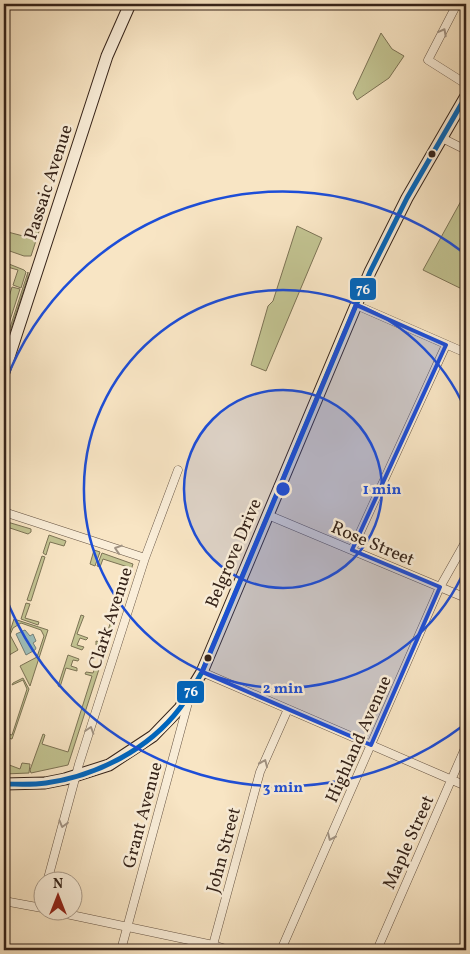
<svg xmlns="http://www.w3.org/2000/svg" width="470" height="954" font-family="Vollkorn,serif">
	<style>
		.green { fill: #c2c391; stroke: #7c7355 }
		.water { fill: #9ebeb9; stroke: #748079 }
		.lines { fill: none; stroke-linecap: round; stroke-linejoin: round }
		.street-casing { stroke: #665444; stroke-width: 9 }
		.secondary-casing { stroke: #352319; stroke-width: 13 }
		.street { stroke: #faeed9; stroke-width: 8 }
		.secondary { stroke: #faeed9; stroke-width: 11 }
		.bus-1-casing { stroke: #faeed9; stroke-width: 9 }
		.bus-1 { stroke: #0065bd; stroke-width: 5 }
		.oneway { stroke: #a19383 }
		.marked { fill: #1d4ed8; fill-opacity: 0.2; stroke: #1d4ed8; stroke-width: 4; stroke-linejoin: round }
		.ring { fill: none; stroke: #1d4ed8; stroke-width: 2.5 }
		.bus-dot { fill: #352319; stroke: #faeed9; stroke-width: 2 }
		.labels { text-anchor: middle; stroke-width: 5; stroke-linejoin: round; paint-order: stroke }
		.street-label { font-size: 18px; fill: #352319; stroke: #faeed9 }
		.centre { fill: #1d4ed8; stroke: #faeed9; stroke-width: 2.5 }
		.ring-label { font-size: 15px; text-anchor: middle; font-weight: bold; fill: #1d4ed8; stroke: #faeed9; stroke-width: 5; stroke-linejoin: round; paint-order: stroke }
		.line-badge { stroke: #faeed9; stroke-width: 2 }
		.badge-label { font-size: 14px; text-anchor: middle; font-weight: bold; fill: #fff }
	</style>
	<rect width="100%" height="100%" fill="#f8e5c4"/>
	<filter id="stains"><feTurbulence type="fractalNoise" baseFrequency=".004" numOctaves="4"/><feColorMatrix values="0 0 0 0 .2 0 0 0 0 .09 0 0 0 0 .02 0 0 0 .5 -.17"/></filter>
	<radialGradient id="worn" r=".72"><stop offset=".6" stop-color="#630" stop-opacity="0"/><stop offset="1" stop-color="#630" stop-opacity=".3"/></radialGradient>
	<path class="green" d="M381 33 392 49 404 56 389 78 357 100 353 93Z
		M461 201 466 203V291L423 270Z
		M39 218 43 219 31 256H24L4 249V231L27 237 33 233Z
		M297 226 322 238 266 371 251 365 268 306 273 301Z
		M4 262 24 270 26 272 21 288 13 285 18 270 4 266Z
		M28 272V277L4 350V346Z
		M12 287 20 289 4 339V313Z
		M4 521 31 529V532L28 534 4 526Z
		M49 535 66 541 64 546 50 542 46 555 43 553Z
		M94 550 100 552 95 566 90 564Z
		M102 553 133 564 68 765 31 773 30 770 43 734 45 735 42 744 68 752 92 676 85 674 86 672 93 673 96 665 99 666 102 655 99 654 101 647 96 645V641L104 643 128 567 103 559 100 567 97 566Z
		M42 556 45 557 31 601 27 600Z
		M26 603 30 604 25 618 39 622 38 625 21 619Z
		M81 615 84 616 77 634 88 638 86 640 80 638 77 645 84 647 82 650 71 646Z
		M14 619 48 630 30 686 20 666 37 657 44 636 41 630 21 623 13 628 10 635 18 650 4 658V650Z
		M68 655 79 659 78 661 73 660 71 666 77 668V671L66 668 60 687 58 686Z
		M23 678 29 689 12 739 4 737V733L12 735 27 689 23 680 12 685 13 683Z
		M4 763 20 769 22 763 30 764 29 773 4 774Z"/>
	<path class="water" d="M25 630 30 636 33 634 36 641 33 643 36 648 35 650 26 655 16 634Z"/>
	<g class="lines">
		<g class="street-casing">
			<path id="street" d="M457 4 428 60 466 84
				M442 138 466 150
				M356 305 466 353
				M4 512 145 558
				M268 515 466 598
				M352 550 446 345
				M202 672 466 786
				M47 882 79 764 145 558 178 470
				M4 901 42 908
				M57 912 213 945 229 950
				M213 945 260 772 288 709
				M121 950 189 699
				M281 950 440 587 466 541
				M377 950 466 746"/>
		</g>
		<g class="secondary-casing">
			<path id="secondary" d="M4 372 107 56 130 4
				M4 784 45 783 65 779 109 765 153 736 180 708 202 672 370 272 407 198 466 96"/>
		</g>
		<use href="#street" class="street"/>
		<use href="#secondary" class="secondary"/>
		<g class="bus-1-casing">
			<path id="bus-1" d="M4 784C18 784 32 785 46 783 97 776 149 749 180 708 188 697 195 684 202 672L370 272 407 198 466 96"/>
		</g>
		<use href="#bus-1" class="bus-1"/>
	</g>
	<defs><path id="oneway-chevron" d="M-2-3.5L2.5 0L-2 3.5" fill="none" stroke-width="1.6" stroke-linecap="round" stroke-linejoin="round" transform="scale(1.25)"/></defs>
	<g class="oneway">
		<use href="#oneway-chevron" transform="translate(443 32) rotate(-62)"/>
		<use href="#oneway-chevron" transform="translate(118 549) rotate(-162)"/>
		<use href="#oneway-chevron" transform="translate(90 730) rotate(-72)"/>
		<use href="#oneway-chevron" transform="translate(264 763) rotate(-66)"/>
		<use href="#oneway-chevron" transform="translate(63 824) rotate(105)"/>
		<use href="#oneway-chevron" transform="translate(331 837) rotate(114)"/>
	</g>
	<path class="marked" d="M356 305 446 345 352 550 440 587 371 745 202 672Z"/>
	<circle cx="283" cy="489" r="99" fill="#1d4ed8" fill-opacity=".12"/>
	<g class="ring">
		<circle cx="283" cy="489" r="99"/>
		<path d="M466 567A199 199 0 1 1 466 411"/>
		<path d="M464 725A298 298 0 0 1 4 593M4 385A298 298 0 0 1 464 253"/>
	</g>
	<g class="bus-dot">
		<circle cx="432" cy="154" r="4.5"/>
		<circle cx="208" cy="658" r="4.5"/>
	</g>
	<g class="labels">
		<g class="street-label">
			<text transform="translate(48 182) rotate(-72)" y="6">Passaic Avenue</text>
			<text transform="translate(373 543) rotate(23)" y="6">Rose Street</text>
			<text transform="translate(233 553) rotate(-67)" y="6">Belgrove Drive</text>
			<text transform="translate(110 618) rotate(-72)" y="6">Clark Avenue</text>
			<text transform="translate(358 739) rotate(-66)" y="6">Highland Avenue</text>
			<text transform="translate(142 815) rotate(-75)" y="6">Grant Avenue</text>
			<text transform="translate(408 842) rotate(-66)" y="6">Maple Street</text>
			<text transform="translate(223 850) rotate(-75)" y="6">John Street</text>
		</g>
	</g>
	<circle cx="283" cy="489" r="8" class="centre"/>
	<g class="ring-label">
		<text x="382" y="494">1 min</text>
		<text x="283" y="693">2 min</text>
		<text x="283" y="792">3 min</text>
	</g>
	<g class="line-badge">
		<rect x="349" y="277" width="28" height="24" rx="5" fill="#0065bd"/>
		<rect x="176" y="680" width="29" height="24" rx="5" fill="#0065bd"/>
	</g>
	<g class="badge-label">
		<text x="363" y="294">76</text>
		<text x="191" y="696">76</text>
	</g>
	<rect width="470" height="954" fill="none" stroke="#f8e5c4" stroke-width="20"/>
	<rect x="5" y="5" width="460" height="944" fill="none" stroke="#352319" stroke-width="2.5"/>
	<rect x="10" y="10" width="450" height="934" fill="none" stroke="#352319"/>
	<g transform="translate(58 896)"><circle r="24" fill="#faeed9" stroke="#ab9d8c"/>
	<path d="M0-4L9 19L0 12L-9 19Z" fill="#8f2418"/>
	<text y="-8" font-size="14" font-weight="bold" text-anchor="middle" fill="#352319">N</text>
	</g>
	<rect width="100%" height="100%" filter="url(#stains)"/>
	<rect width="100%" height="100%" fill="url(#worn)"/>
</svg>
